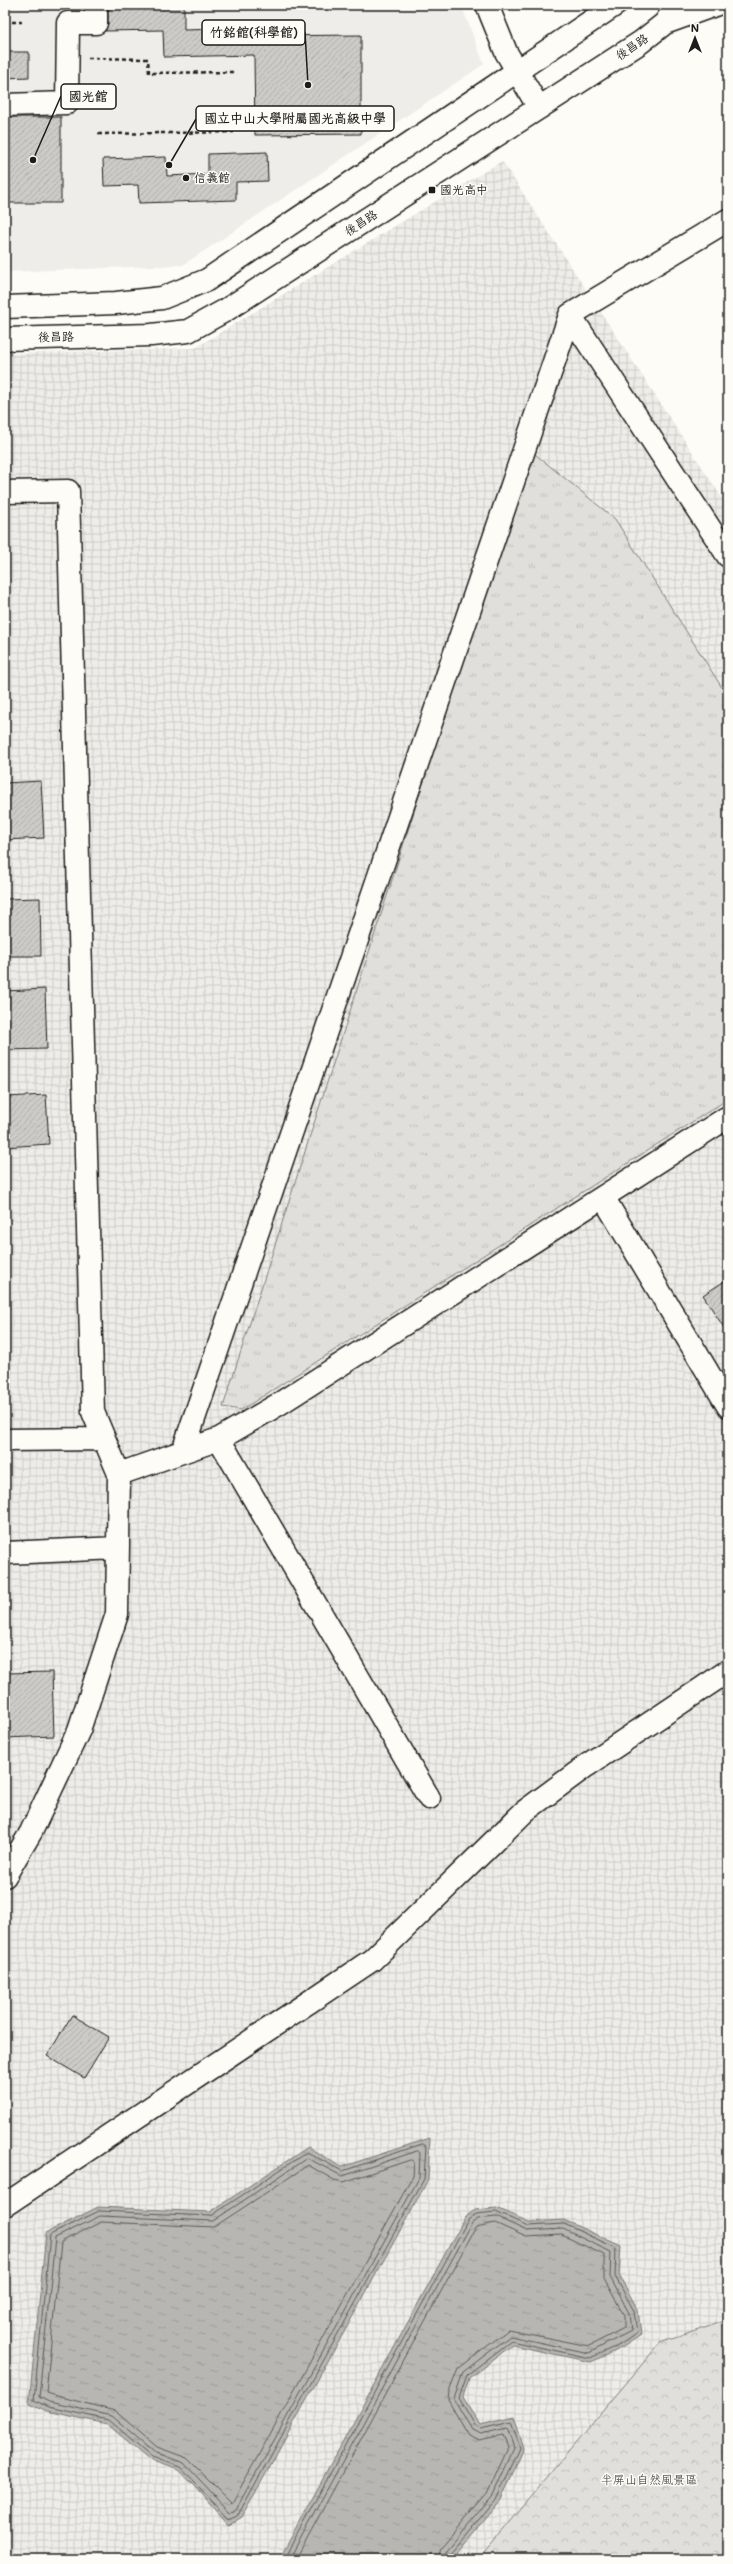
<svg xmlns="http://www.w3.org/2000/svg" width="733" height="2564" font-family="Mali,'LXGW WenKai TC',sans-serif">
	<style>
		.built { fill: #eeede9 }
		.industrial { fill: url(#industrial-grid) }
		.grass { fill: url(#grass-tufts); stroke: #7e7e7c }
		.forest { fill: url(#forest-crowns); stroke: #7e7e7c }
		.water { fill: url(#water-ripples); stroke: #797876 }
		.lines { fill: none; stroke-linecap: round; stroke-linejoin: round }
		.shore { stroke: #5a5a58; stroke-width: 1 }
		.building { fill: url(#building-hatch); stroke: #1c1c1c }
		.minor-casing { stroke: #1c1c1c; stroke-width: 25 }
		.path { stroke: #1c1c1c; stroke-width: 2.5; stroke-dasharray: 4 3; stroke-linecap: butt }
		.minor { stroke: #fdfcf7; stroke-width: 22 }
		.poi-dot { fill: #1c1c1c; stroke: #fdfcf7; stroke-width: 1.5 }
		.labels { text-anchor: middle; stroke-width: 3; stroke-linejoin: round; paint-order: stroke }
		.street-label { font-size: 12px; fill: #1c1c1c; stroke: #fdfcf7 }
		.poi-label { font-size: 12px; fill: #1c1c1c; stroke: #fdfcf7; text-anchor: start }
		.park-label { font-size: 12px; fill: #575655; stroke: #fdfcf7 }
		.leader { fill: none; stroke: #1c1c1c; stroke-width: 1.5 }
		.callout-dot { fill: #1c1c1c; stroke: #fdfcf7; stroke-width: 1.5 }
		.callout { fill: #fdfcf7; stroke: #1c1c1c; stroke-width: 1.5 }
		.callout-label { font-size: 13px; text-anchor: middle; font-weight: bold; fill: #1c1c1c }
	</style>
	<defs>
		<pattern id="industrial-grid" width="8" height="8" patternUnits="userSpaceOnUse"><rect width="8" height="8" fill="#eeede9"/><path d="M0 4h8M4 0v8" fill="none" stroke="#cccbc7"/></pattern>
		<pattern id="grass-tufts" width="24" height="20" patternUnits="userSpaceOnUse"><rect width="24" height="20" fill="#e0dfdb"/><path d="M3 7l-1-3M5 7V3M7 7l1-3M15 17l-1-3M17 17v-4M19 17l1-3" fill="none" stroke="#c0bfbb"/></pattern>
		<pattern id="forest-crowns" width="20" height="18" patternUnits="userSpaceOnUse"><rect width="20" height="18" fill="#e0dfdb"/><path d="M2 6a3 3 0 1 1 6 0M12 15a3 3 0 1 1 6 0" fill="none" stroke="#c0bfbb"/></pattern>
		<pattern id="water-ripples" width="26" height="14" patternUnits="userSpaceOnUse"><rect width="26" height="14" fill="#b7b6b2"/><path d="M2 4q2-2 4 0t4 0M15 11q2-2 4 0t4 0" fill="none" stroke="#9d9c98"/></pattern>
		<pattern id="building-hatch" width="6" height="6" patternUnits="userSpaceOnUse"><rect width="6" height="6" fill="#cccbc8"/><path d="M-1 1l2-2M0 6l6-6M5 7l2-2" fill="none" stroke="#afaeab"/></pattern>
	</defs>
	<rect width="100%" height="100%" fill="#fdfcf7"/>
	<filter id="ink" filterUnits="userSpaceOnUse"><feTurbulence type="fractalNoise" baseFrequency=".025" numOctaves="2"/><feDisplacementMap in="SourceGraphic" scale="8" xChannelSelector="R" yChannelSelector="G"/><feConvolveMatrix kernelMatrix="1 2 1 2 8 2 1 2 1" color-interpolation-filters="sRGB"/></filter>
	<g filter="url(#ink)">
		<path class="built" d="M5 5H461L484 64 183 265 5 272Z"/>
		<path class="industrial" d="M502 161 728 507V2320L660 2343 478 2559H5V354L195 348Z"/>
		<path class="grass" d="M530 450 615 519 728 697V1099L241 1410 223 1407Z"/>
		<path class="forest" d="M728 2320V2559H478L660 2343Z"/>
		<path class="water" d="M430 2138 428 2180 242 2517 229 2525 194 2485 178 2470 150 2460 107 2424 47 2411 29 2403 46 2233 98 2207 210 2212 308 2147 341 2167Z
			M497 2208 529 2222 564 2220 621 2246 619 2275 638 2310 641 2335 623 2347 591 2362 512 2345 469 2378 463 2397 480 2425 514 2417 524 2448 501 2500 451 2559H286L281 2556 465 2217 475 2210Z"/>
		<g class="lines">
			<path class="shore" d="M423 2144 426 2146 424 2179 238 2515 229 2519 180 2467 152 2457 109 2420 48 2407 34 2400 50 2235 99 2211 211 2216 307 2152 342 2171Z
				M418 2151 420 2153 419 2178 235 2511 230 2512 184 2463 154 2452 112 2416 49 2402 39 2397 55 2238 100 2216 213 2221 307 2158 342 2176Z
				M411 2160 414 2162 413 2176 232 2503 187 2458 157 2447 115 2411 46 2393 61 2242 101 2222 214 2227 308 2165 334 2180 343 2182Z
				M287 2559V2553L468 2220 476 2214 496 2212 528 2226 564 2224 616 2248 615 2276 634 2311 637 2333 621 2344 590 2358 511 2341 467 2375 459 2398 476 2427 481 2429 511 2422 520 2448 497 2498 449 2555 448 2559
				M292 2559V2554L472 2223 478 2219 496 2217 527 2231 563 2229 611 2252 610 2277 629 2313 631 2331 589 2353 510 2336 463 2372 454 2399 472 2430 481 2434 507 2428 514 2448 493 2495 445 2552 443 2559
				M298 2559V2555L476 2227 495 2223 526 2237 562 2235 604 2255V2279L624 2315V2328L589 2346 508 2330 458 2369 449 2392 448 2400 468 2435 479 2440 503 2435 508 2448 488 2492 440 2548 437 2559"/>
		</g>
		<path class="building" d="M184 5V30L253 28V36L361 35V134L255 135 254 55 164 57 163 30 105 31 108 23V7Z
			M5 52H29V77L5 78Z
			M5 117H61V203H5Z
			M267 152 268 181 236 182V200L139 203 138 185 104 186 103 159 166 157 167 176 208 174V154Z
			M41 781 44 838 5 840V783Z
			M40 898 41 956H5V899Z
			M45 989 47 1049 5 1050V991Z
			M46 1095 49 1144 5 1147V1097Z
			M728 1279V1334L703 1295Z
			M52 1672 54 1736 5 1738V1673Z
			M72 2015 109 2037 84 2078 47 2056Z"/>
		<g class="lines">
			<g class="minor-casing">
				<path id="minor" d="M487 5 506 52 539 108
					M665 23 715 5
					M5 105 67 103 68 23H96V5
					M5 307 116 303 162 298 207 280 615 5
					M570 315 728 556
					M5 339 151 335 188 331 226 310 641 42 665 23 677 5
					M5 492 68 491 93 1412 119 1474 117 1614 79 1730 31 1832 5 1876
					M603 1197 728 1406
					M219 1439 429 1798
					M5 1440 103 1439
					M183 1451 570 315 728 220
					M119 1474 219 1439 279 1404 728 1117
					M5 1553 118 1548
					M5 2205 372 1960 525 1811 586 1766 728 1671"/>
			</g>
			<path class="path" d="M219 5 334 9
				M5 22H22
				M88 58 148 59 149 73 233 72
				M98 134 234 132"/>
			<use href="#minor" class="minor"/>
		</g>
	</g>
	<g class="poi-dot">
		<circle cx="186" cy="178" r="4"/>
		<rect x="428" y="186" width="8" height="8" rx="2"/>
	</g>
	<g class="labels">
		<g class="street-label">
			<text transform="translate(632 47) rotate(-34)" y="4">後昌路</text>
			<text transform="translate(361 223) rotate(-33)" y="4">後昌路</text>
			<text transform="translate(56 337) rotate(-1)" y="4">後昌路</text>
		</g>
		<g class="poi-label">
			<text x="194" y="182">信義館</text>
			<text x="440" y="194">國光高中</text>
		</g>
		<g class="park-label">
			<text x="649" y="2484">半屏山自然風景區</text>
		</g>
	</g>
	<path class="leader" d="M308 85L305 32M33 160L61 96M169 165L196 119"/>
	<g class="callout-dot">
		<circle cx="308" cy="85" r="4"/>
		<circle cx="33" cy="160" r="4"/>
		<circle cx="169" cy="165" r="4"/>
	</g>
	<g class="callout">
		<rect x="202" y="20" width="103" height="25" rx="4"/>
		<rect x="61" y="84" width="55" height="25" rx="4"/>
		<rect x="196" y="106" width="198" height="25" rx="4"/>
	</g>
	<g class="callout-label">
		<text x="254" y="37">竹銘館(科學館)</text>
		<text x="88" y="101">國光館</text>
		<text x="295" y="123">國立中山大學附屬國光高級中學</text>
	</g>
	<rect width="733" height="2564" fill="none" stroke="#fdfcf7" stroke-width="20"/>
	<rect x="10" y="10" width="713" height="2544" fill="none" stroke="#1c1c1c" stroke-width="1.5" filter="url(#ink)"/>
	<g transform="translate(695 38)" stroke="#fdfcf7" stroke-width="3" paint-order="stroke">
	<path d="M0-3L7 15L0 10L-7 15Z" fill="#1c1c1c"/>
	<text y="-6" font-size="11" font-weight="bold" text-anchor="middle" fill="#1c1c1c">N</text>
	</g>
</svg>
